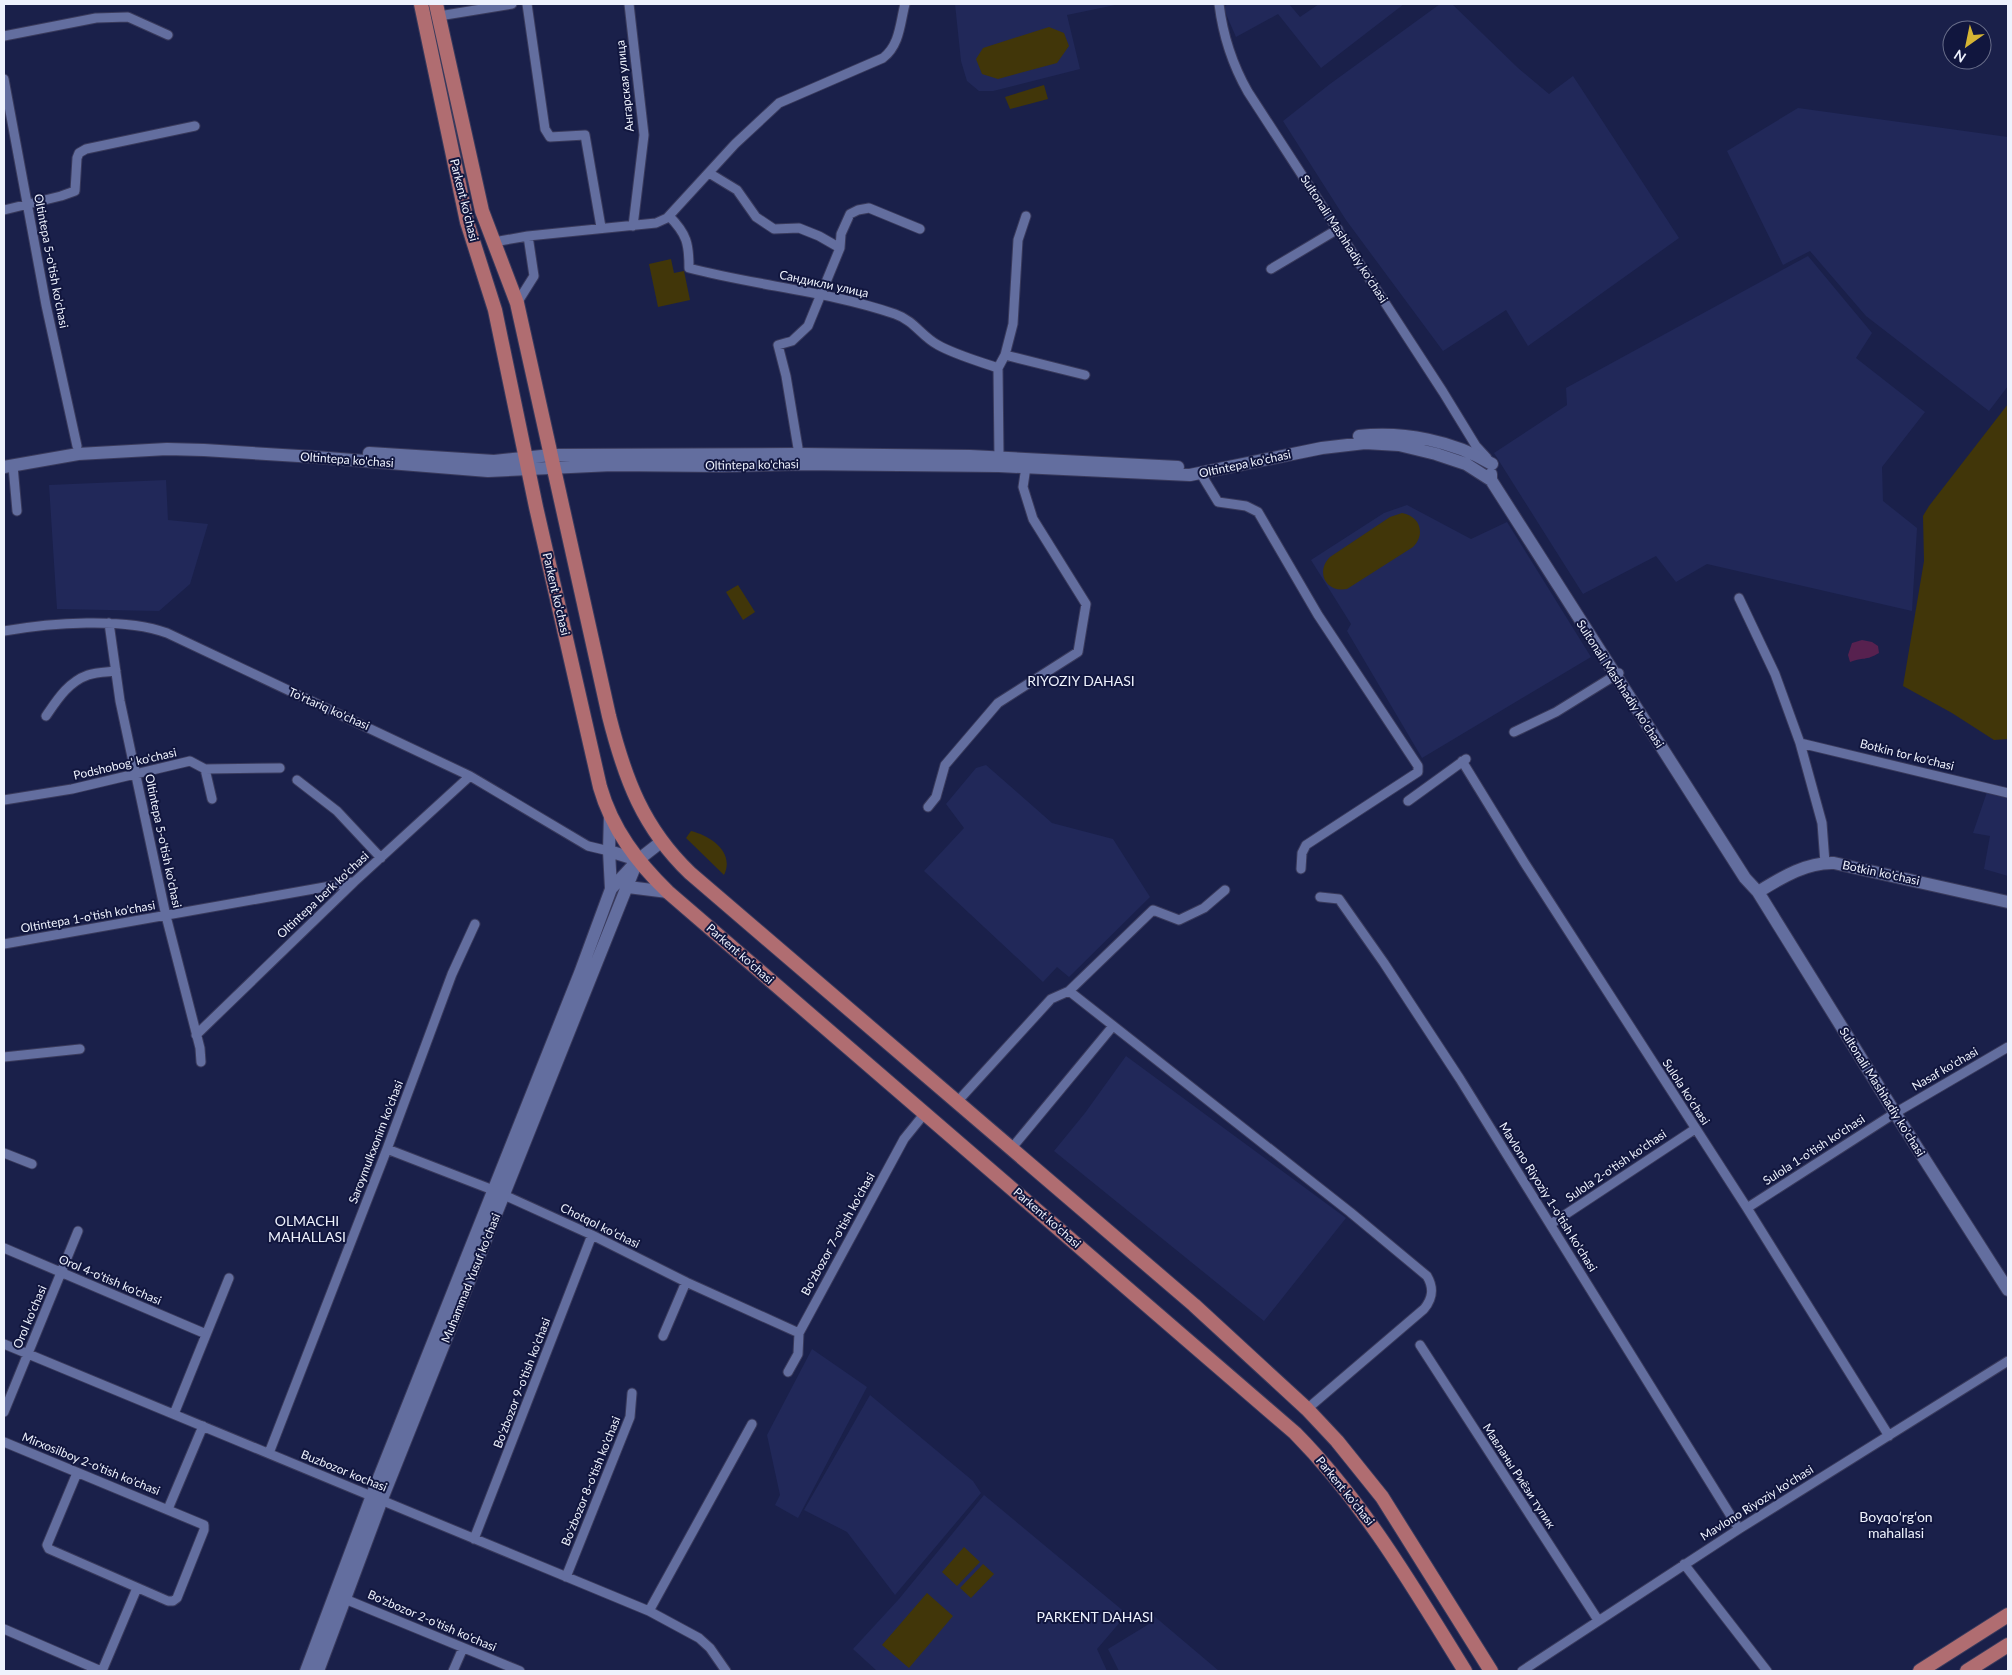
<svg xmlns="http://www.w3.org/2000/svg" width="2012" height="1675" font-family="Lato,sans-serif">
	<style>
		.built { fill: #212859 }
		.green { fill: #413609 }
		.water { fill: #57214f }
		.lines { fill: none; stroke-linecap: round; stroke-linejoin: round }
		.street-casing { stroke: #393a5c; stroke-width: 11 }
		.secondary-casing { stroke: #393a5c; stroke-width: 14 }
		.primary-casing { stroke: #393a5c; stroke-width: 16 }
		.street { stroke: #636e9f; stroke-width: 9 }
		.secondary { stroke: #636e9f; stroke-width: 12 }
		.primary { stroke: #b06d71; stroke-width: 14 }
		.labels { text-anchor: middle; stroke-width: 4; stroke-linejoin: round; paint-order: stroke }
		.street-label { font-size: 12px; fill: #eef2fd; stroke: #11163e }
		.neighbourhood-label { font-size: 14px; fill: #eef2fd; stroke: #11163e }
	</style>
	<rect width="100%" height="100%" fill="#1a204a"/>
	<path class="built" d="M955 4H1120L1067 15 1080 69 993 91H979L967 81 961 61Z
		M1229 4H1289L1300 17 1319 4H1404L1321 68 1278 14 1236 37 1223 7Z
		M1440 4H1452L1518 68 1549 94 1573 76 1679 238 1528 346 1506 310 1443 351 1346 220 1283 121 1330 84Z
		M1798 108 2008 137V386L1989 411 1866 316 1810 251 1783 265 1727 151Z
		M1808 256 1872 333 1856 358 1925 412 1882 467 1883 501 1917 528 1912 611 1707 564 1676 582 1656 556 1583 594 1494 453 1567 405 1566 388Z
		M166 480 168 520 208 524 190 584 159 611 57 609 49 485Z
		M1407 505 1471 539 1507 522 1591 657 1422 758 1347 631 1351 624 1311 560 1384 513Z
		M986 765 1052 823 1113 839 1150 897 1069 977 1057 967 1043 982 924 871 964 828 946 804 976 768Z
		M1987 792 2008 795V876L1984 869 1990 836 1973 833Z
		M1126 1056 1346 1218 1264 1321 1054 1151 1085 1113Z
		M812 1349 867 1387 798 1518 775 1505 780 1495 767 1435Z
		M870 1395 973 1481 981 1493 895 1595 847 1532 804 1510Z
		M984 1495 1127 1614 1097 1649 1107 1671H877L853 1649 899 1599Z
		M1154 1616 1219 1671H1119L1108 1649 1149 1624Z"/>
	<path class="green" d="M1049 27 1064 33 1069 46 1057 63 998 79 982 74 976 59 983 48Z
		M1044 85 1048 99 1010 109 1005 97Z
		M671 259 674 273 684 271 690 300 658 307 649 264Z
		M2008 404V739L1994 740 1952 713 1903 686 1924 561 1923 516 1929 506Z
		M1402 513C1420 516 1426 534 1413 547L1347 589C1326 593 1315 572 1330 557L1390 517Z
		M738 585 755 612 743 620 726 592Z
		M691 831C711 836 735 852 724 875L686 838Z
		M964 1547 980 1562 957 1586 942 1572Z
		M983 1564 994 1574 971 1598 960 1588Z
		M927 1593 953 1616 909 1668 882 1645Z"/>
	<path class="water" d="M1862 640 1872 642 1878 646 1879 653C1866 661 1863 657 1850 662L1848 655 1852 643Z"/>
	<g class="lines">
		<g class="street-casing">
			<path id="street" d="M527 4 545 129 550 137 585 135 601 227
				M629 4 644 135 633 226
				M1219 4C1223 36 1232 64 1248 92L1443 392 1476 446 1487 458
				M439 16 512 4
				M4 36 96 18 128 17 168 35
				M4 79 46 305 77 446
				M709 173 737 190 756 217 774 229 799 228 819 236 840 248
				M4 210 61 196 75 191 77 158 79 153 86 149 195 126
				M669 216C687 234 689 244 689 268 757 286 828 291 895 314 915 321 921 336 938 345 956 355 978 361 998 368
				M494 242 528 236 656 223 667 218 735 144 779 103 883 58C900 45 900 23 905 4
				M1271 269 1338 229
				M517 303 534 276 528 236
				M1005 355 1085 375
				M799 454 786 376 778 345 792 341 808 326 840 248 841 234 850 214 858 210 869 208 920 229
				M999 457 998 368 1005 355 1013 324 1018 240 1026 216
				M13 466 17 511
				M1201 474 1218 502 1246 506 1258 512 1318 615 1418 766V772L1306 845 1302 853 1301 869
				M1739 598 1775 674 1800 743 1822 823 1825 863
				M109 623 120 701 166 916 200 1048 201 1062
				M4 631C50 623 124 617 167 633L470 776 588 846 609 851
				M46 716C57 700 68 682 88 675 96 672 107 672 116 671
				M1514 732 1556 712 1619 673
				M1800 743 2008 793
				M1462 761 1524 862 1747 1208 1889 1436
				M205 769 212 799
				M297 780 337 811 381 858
				M4 800 72 789 190 761 205 769 280 768
				M1408 801 1466 759
				M928 807 936 797 945 765 998 703 1078 652 1086 604 1033 519 1023 487 1026 467
				M1320 897 1339 899 1384 963 1460 1079 1739 1529
				M4 944 353 882
				M1069 991 1350 1212 1427 1276C1434 1288 1433 1298 1424 1309L1307 1409
				M196 1035 354 882 470 776
				M4 1057 80 1049
				M957 1102 1051 999 1069 991 1153 910 1179 920 1204 908 1225 890
				M387 1149 493 1190 592 1235 686 1282 799 1333
				M1011 1149 1113 1026
				M4 1153 32 1164
				M1747 1208 1895 1113 2008 1047
				M1551 1224 1695 1129
				M4 1248 206 1334
				M663 1336 686 1282
				M4 1344 649 1611 699 1638 710 1648 726 1671
				M1420 1345 1598 1620
				M788 1372 798 1354 799 1333 904 1139 925 1113
				M4 1412 78 1231
				M174 1414 229 1278
				M4 1442 204 1525V1530L177 1598 173 1601H168L49 1549 47 1545 77 1473
				M269 1453 387 1149 452 974 475 924
				M168 1509 203 1426
				M474 1539 592 1235
				M1684 1564 1767 1671
				M566 1577 630 1417 632 1393
				M340 1597 520 1671
				M649 1611 752 1424
				M4 1629 101 1671
				M102 1671 137 1588
				M453 1671 463 1648
				M1522 1671 1739 1529 2008 1361"/>
		</g>
		<g class="secondary-casing">
			<path id="secondary" d="M1359 436C1404 431 1453 441 1492 464
				M369 453 494 461 551 455 799 454 970 456 1178 467
				M4 467 78 454 167 449 204 450 315 457 488 471 612 465 722 466 799 464 999 466 1190 475 1322 448 1365 443 1399 445 1436 454 1466 464 1491 480
				M1491 474V480L1745 878 1758 892 1895 1113 2008 1290
				M610 815 609 851 611 889
				M609 851 638 860
				M628 887 668 892
				M1758 892C1781 878 1806 862 1834 863L2008 902
				M346 1596 384 1494 636 864
				M306 1671 374 1490 580 973 611 889 638 860 661 842
				M318 1671 345 1599"/>
		</g>
		<g class="primary-casing">
			<path id="primary" d="M421 4 467 222 495 310 536 507 600 787C612 829 637 862 668 892L1295 1433C1365 1504 1413 1587 1465 1671
				M436 4 482 211 517 303 609 716C625 779 643 828 690 873L1194 1305 1307 1409 1337 1441 1382 1497 1491 1671
				M1920 1671 2008 1615
				M1967 1671 2008 1645"/>
		</g>
		<use href="#street" class="street"/>
		<use href="#secondary" class="secondary"/>
		<use href="#primary" class="primary"/>
	</g>
	<g class="labels">
		<g class="street-label">
			<text transform="translate(625 86) rotate(-96)" y="4">Ангарская улица</text>
			<text transform="translate(464 200) rotate(76)" y="4">Parkent ko'chasi</text>
			<text transform="translate(1344 239) rotate(57)" y="4">Sultonali Mashhadiy ko'chasi</text>
			<text transform="translate(51 261) rotate(79)" y="4">Oltintepa 5-o'tish ko'chasi</text>
			<text transform="translate(824 284) rotate(12)" y="4">Сандикли улица</text>
			<text transform="translate(347 460) rotate(4)" y="4">Oltintepa ko'chasi</text>
			<text transform="translate(1245 464) rotate(-12)" y="4">Oltintepa ko'chasi</text>
			<text transform="translate(752 465) rotate(-1)" y="4">Oltintepa ko'chasi</text>
			<text transform="translate(556 594) rotate(77)" y="4">Parkent ko'chasi</text>
			<text transform="translate(1620 684) rotate(57)" y="4">Sultonali Mashhadiy ko'chasi</text>
			<text transform="translate(329 709) rotate(24)" y="4">To'rtariq ko'chasi</text>
			<text transform="translate(1907 755) rotate(14)" y="4">Botkin tor ko'chasi</text>
			<text transform="translate(125 764) rotate(-13)" y="4">Podshobog' ko'chasi</text>
			<text transform="translate(163 841) rotate(78)" y="4">Oltintepa 5-o'tish ko'chasi</text>
			<text transform="translate(1881 873) rotate(12)" y="4">Botkin ko'chasi</text>
			<text transform="translate(323 895) rotate(-43)" y="4">Oltintepa berk ko'chasi</text>
			<text transform="translate(88 917) rotate(-10)" y="4">Oltintepa 1-o'tish ko'chasi</text>
			<text transform="translate(740 954) rotate(41)" y="4">Parkent ko'chasi</text>
			<text transform="translate(1945 1069) rotate(-30)" y="4">Nasaf ko'chasi</text>
			<text transform="translate(1686 1092) rotate(57)" y="4">Sulola ko'chasi</text>
			<text transform="translate(1882 1092) rotate(58)" y="4">Sultonali Mashhadiy ko'chasi</text>
			<text transform="translate(376 1142) rotate(-69)" y="4">Saroymulkxonim ko'chasi</text>
			<text transform="translate(1814 1150) rotate(-33)" y="4">Sulola 1-o'tish ko'chasi</text>
			<text transform="translate(1616 1166) rotate(-34)" y="4">Sulola 2-o'tish ko'chasi</text>
			<text transform="translate(1548 1197) rotate(58)" y="4">Mavlono Riyoziy 1-o'tish ko'chasi</text>
			<text transform="translate(1047 1218) rotate(41)" y="4">Parkent ko'chasi</text>
			<text transform="translate(600 1226) rotate(26)" y="4">Chotqol koʻchasi</text>
			<text transform="translate(838 1234) rotate(-61)" y="4">Bo'zbozor 7-o'tish ko'chasi</text>
			<text transform="translate(471 1278) rotate(-68)" y="4">Muhammad Yusuf ko'chasi</text>
			<text transform="translate(110 1280) rotate(23)" y="4">Orol 4-o'tish ko'chasi</text>
			<text transform="translate(30 1317) rotate(-67)" y="4">Orol ko'chasi</text>
			<text transform="translate(522 1383) rotate(-69)" y="4">Bo'zbozor 9-o'tish ko'chasi</text>
			<text transform="translate(91 1464) rotate(22)" y="4">Mirxosilboy 2-o'tish ko'chasi</text>
			<text transform="translate(344 1471) rotate(22)" y="4">Buzbozor kochasi</text>
			<text transform="translate(1519 1476) rotate(57)" y="4">Мавланы Риёзи тупик</text>
			<text transform="translate(591 1481) rotate(-68)" y="4">Bo'zbozor 8-o'tish ko'chasi</text>
			<text transform="translate(1345 1491) rotate(51)" y="4">Parkent ko'chasi</text>
			<text transform="translate(1757 1503) rotate(-32)" y="4">Mavlono Riyoziy ko'chasi</text>
			<text transform="translate(432 1621) rotate(23)" y="4">Bo'zbozor 2-o'tish ko'chasi</text>
		</g>
		<g class="neighbourhood-label">
			<text x="1081" y="686">RIYOZIY DAHASI</text>
			<text x="307" y="1226">OLMACHI<tspan x="307" dy="16">MAHALLASI</tspan></text>
			<text x="1896" y="1522">Boyqoʻrgʻon<tspan x="1896" dy="16">mahallasi</tspan></text>
			<text x="1095" y="1622">PARKENT DAHASI</text>
		</g>
	</g>
	<rect width="2012" height="1675" fill="none" stroke="#eef2fd" stroke-width="10"/>
	<g transform="translate(1967 45) rotate(213)"><circle r="24" fill="#11163e" stroke="#696e8a"/>
	<path d="M0-4L9 19L0 12L-9 19Z" fill="#d6b534"/>
	<text y="-8" font-size="14" font-weight="bold" text-anchor="middle" fill="#eef2fd">N</text>
	</g>
</svg>
